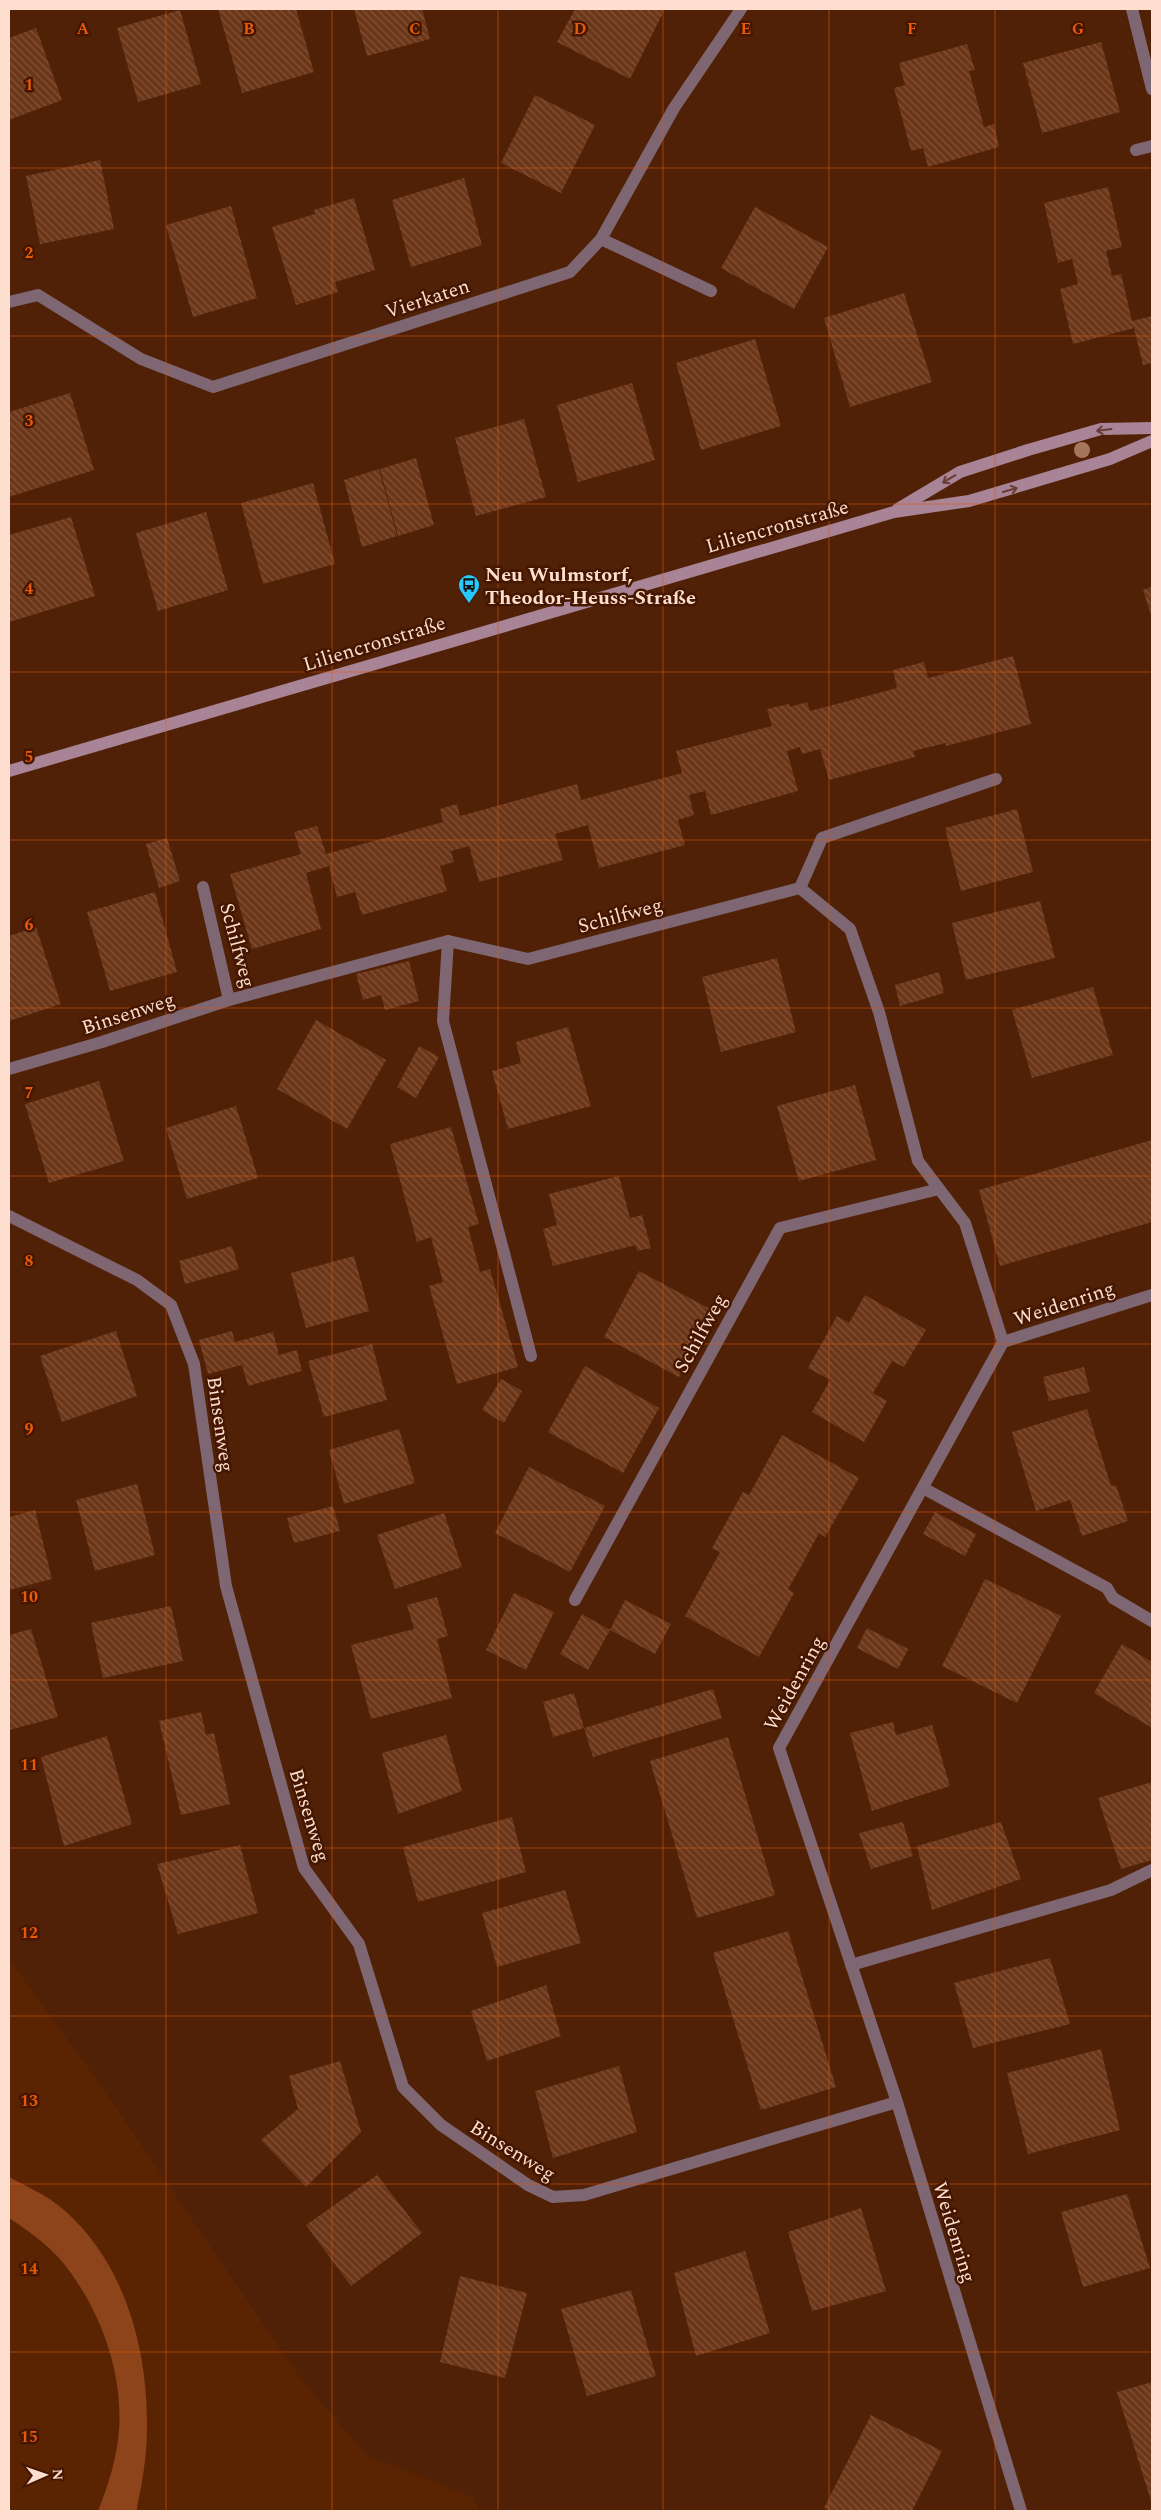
<svg xmlns="http://www.w3.org/2000/svg" width="1161" height="2520" font-family="Spectral,serif">
	<style>
		.built { fill: #5a2403 }
		.pitch { fill: #8d441a }
		.building { fill: url(#building-back-hatch) }
		.lines { fill: none; stroke-linecap: round; stroke-linejoin: round }
		.lane { stroke: #7e6672; stroke-width: 12 }
		.street { stroke: #7e6672; stroke-width: 12 }
		.secondary { stroke: #a98396; stroke-width: 12 }
		.tree { fill: #a7755b }
		.oneway { stroke: #683d34 }
		.grid { fill: none; stroke: #e8590c; stroke-width: 1; stroke-opacity: 0.55 }
		.labels { text-anchor: middle; stroke-width: 5; stroke-linejoin: round; paint-order: stroke }
		.street-label { font-size: 20px; fill: #fddecf; stroke: #451700 }
		.poi-label { font-size: 20px; font-weight: bold; fill: #fddecf; stroke: #451700; text-anchor: start }
		.grid-label { font-size: 16px; text-anchor: middle; font-weight: bold; fill: #e8590c; stroke: #451700; stroke-width: 5; stroke-linejoin: round; paint-order: stroke }
	</style>
	<defs>
		<pattern id="building-back-hatch" width="6" height="6" patternUnits="userSpaceOnUse" patternTransform="scale(1.25)"><rect width="6" height="6" fill="#6c3619"/><path d="M-1 5l2 2M0 0l6 6M5-1l2 2" fill="none" stroke="#825339"/></pattern>
	</defs>
	<rect width="100%" height="100%" fill="#502106"/>
	<path class="built" d="M9 1959 97 2080 303 2382 367 2455 473 2497 480 2511H9Z"/>
	<path class="pitch" d="M9 2177C28 2187 48 2196 64 2210 125 2263 148 2350 147 2428 147 2446 145 2464 142 2481 141 2491 137 2502 137 2511H98C108 2486 117 2458 119 2430 123 2375 103 2318 71 2273 56 2251 31 2232 9 2218Z"/>
	<path class="building" d="M218 9H296L314 72 242 93Z
		M354 9H422L430 39 367 56Z
		M575 9H660L664 11 630 79 557 42Z
		M180 10 201 84 138 102 117 28Z
		M36 28 62 100 9 120V38Z
		M1101 42 1120 112 1042 133 1023 63Z
		M967 44 975 70 969 71 984 127 994 124 999 147 928 167 923 148 911 151 894 88 905 85 899 63Z
		M535 95 595 125 561 193 501 163Z
		M100 160 114 229 40 244 26 176Z
		M464 178 482 245 411 267 392 200Z
		M1108 187 1122 247 1106 251 1112 276 1121 274 1132 321 1152 316V363L1143 365 1134 328 1073 344 1060 289 1078 284 1072 259 1058 263 1044 203Z
		M354 198 375 270 335 282 338 292 296 305 272 227 315 214 314 210Z
		M231 206 257 298 193 317 166 225Z
		M755 207 828 247 794 309 721 268Z
		M904 293 932 382 850 407 824 318Z
		M755 339 781 426 701 450 676 363Z
		M632 383 655 460 578 482 557 405Z
		M70 393 94 470 9 497V412Z
		M524 419 546 497 476 516 455 438Z
		M416 458 434 525 398 536 380 469Z
		M379 469 397 536 362 547 344 480Z
		M313 483 335 564 263 584 241 503Z
		M206 512 228 590 158 611 136 533Z
		M71 517 95 596 9 622V535Z
		M1152 587V618L1143 590Z
		M1013 656 1031 724 946 746V743L913 751 915 757 829 780 820 749 802 754 800 747 787 751 798 791 711 815 705 791 689 795 694 815 678 820 685 845 599 868 588 825 555 834 563 860 479 882 469 846 451 851 454 862 440 866 447 891 362 915 355 892 337 897 329 866 306 873 321 929 252 949 230 874 301 854 294 832 317 826 326 854 443 822 440 809 457 804 460 816 577 784 581 800 682 773 676 751 772 726 767 709 789 704 790 707 807 702 810 711 897 688 893 670 924 662 928 678Z
		M1017 809 1033 872 961 891 945 828Z
		M167 838 180 881 159 888 146 844Z
		M155 892 177 972 110 991 87 912Z
		M1040 901 1055 958 966 980 952 923Z
		M36 927 61 1004 9 1021V936Z
		M777 958 796 1032 721 1052 702 977Z
		M409 961 419 1001 385 1010 381 995 363 1000 356 974Z
		M939 972 944 993 900 1006 895 985Z
		M1093 987 1113 1055 1032 1078 1012 1010Z
		M316 1020 386 1060 347 1129 277 1089Z
		M568 1027 591 1106 508 1129 492 1071 521 1063 516 1042Z
		M419 1046 439 1057 416 1098 397 1087Z
		M99 1081 124 1161 49 1183 25 1104Z
		M855 1085 876 1160 799 1181 777 1106Z
		M236 1106 258 1178 187 1199 166 1128Z
		M451 1127 479 1224 468 1227 480 1272 490 1269 518 1367 457 1384 429 1286 443 1282 431 1237 417 1242 390 1144Z
		M1152 1140V1222L1000 1266 979 1190Z
		M619 1176 630 1218 642 1215 651 1248 637 1251 636 1245 553 1266 543 1229 557 1225 549 1194Z
		M232 1246 239 1269 185 1284 179 1261Z
		M354 1256 369 1311 306 1328 291 1273Z
		M639 1271 714 1311 679 1377 604 1337Z
		M865 1295 926 1330 904 1367 892 1361 873 1393 887 1401 864 1442 812 1412 830 1380 808 1368 837 1316 849 1323Z
		M116 1331 137 1396 62 1422 40 1356Z
		M232 1331 235 1342 273 1332 279 1355 297 1350 302 1371 248 1386 242 1365 208 1374 199 1340Z
		M372 1344 387 1400 324 1417 308 1361Z
		M585 1366 659 1408 623 1473 548 1432Z
		M1084 1367 1090 1392 1049 1401 1043 1377Z
		M501 1379 522 1391 504 1423 482 1410Z
		M1087 1409 1111 1486 1116 1485 1128 1521 1082 1536 1070 1500 1036 1511 1012 1432Z
		M399 1429 415 1483 344 1504 329 1450Z
		M782 1435 859 1478 825 1537 819 1533 803 1563 788 1589 794 1593 759 1657 685 1616 720 1552 712 1548 743 1492 749 1495Z
		M529 1467 605 1506 570 1572 495 1533Z
		M137 1484 155 1555 95 1571 76 1500Z
		M333 1506 340 1531 294 1543 287 1518Z
		M35 1510 52 1579 9 1590V1517Z
		M935 1512 976 1534 965 1556 923 1534Z
		M444 1513 462 1567 395 1589 377 1535Z
		M985 1579 1061 1616 1017 1703 942 1666Z
		M514 1593 554 1612 526 1670 486 1650Z
		M437 1597 448 1636 437 1639 452 1698 371 1719 351 1645 414 1629 407 1605Z
		M625 1600 671 1624 655 1654 610 1630Z
		M171 1606 183 1661 103 1678 91 1623Z
		M582 1614 610 1630 588 1670 560 1654Z
		M867 1628 908 1649 898 1669 857 1648Z
		M31 1629 58 1717 9 1730V1635Z
		M1122 1644 1152 1662V1728L1094 1693Z
		M713 1689 722 1718 593 1757 584 1728Z
		M574 1693 584 1728 553 1737 543 1702Z
		M201 1712 206 1735 214 1733 230 1804 181 1815 159 1721Z
		M893 1722 896 1735 932 1725 950 1786 872 1811 850 1733Z
		M446 1735 462 1791 398 1814 382 1753Z
		M107 1736 132 1824 64 1846 41 1757Z
		M728 1737 775 1895 697 1918 650 1761Z
		M1152 1782V1860L1121 1869 1098 1798Z
		M512 1817 526 1872 418 1902 403 1847Z
		M903 1822 913 1856 871 1869 859 1833Z
		M1001 1822 1021 1879 932 1910 917 1846Z
		M240 1845 258 1913 178 1934 157 1864Z
		M565 1890 581 1943 497 1967 482 1913Z
		M788 1931 836 2087 761 2110 713 1953Z
		M1050 1958 1070 2024 973 2048 954 1983Z
		M546 1985 561 2036 487 2061 471 2011Z
		M1101 2049 1120 2130 1028 2154 1007 2073Z
		M340 2061 361 2132 306 2187 261 2140 298 2109 289 2076Z
		M619 2066 637 2132 553 2158 535 2091Z
		M377 2175 422 2233 351 2286 306 2225Z
		M1127 2194 1150 2268 1083 2287 1061 2212Z
		M861 2208 886 2291 812 2311 788 2232Z
		M745 2251 770 2333 696 2356 674 2273Z
		M460 2276 527 2293 505 2378 440 2362Z
		M631 2290 656 2376 587 2396 561 2309Z
		M1152 2382V2504L1117 2392Z
		M871 2415 942 2451 912 2511H831L824 2508Z"/>
	<g class="lines">
		<path class="lane" d="M601 239 711 291
			M448 941 443 1021 531 1356
			M923 1488 1107 1588 1113 1598 1152 1621
			M575 1600 780 1228 939 1189
			M851 1965 1111 1890 1152 1870"/>
		<path class="street" d="M1132 9 1152 89
			M1136 150 1152 146
			M9 302 38 295 141 359 213 387 570 272 601 239 674 108 741 9
			M203 887 229 1000 448 941 528 959 800 888 850 929 879 1012 918 1161 965 1223 1003 1342
			M800 888 822 838 996 779
			M9 1069 102 1042 229 1000
			M9 1216 137 1280 171 1305 194 1364 226 1586 304 1868 359 1944 403 2087 441 2125 528 2185 553 2197 584 2195 897 2102
			M1021 2511 897 2102 779 1748 1003 1342 1152 1295"/>
		<path class="secondary" d="M898 509 960 472 1028 450 1101 429 1152 428
			M9 771 894 512 969 501 1110 459 1152 441"/>
	</g>
	<circle class="tree" cx="1082" cy="450" r="8"/>
	<defs><path id="oneway-shaft" d="M-6 0H5M1.5-3L5.5 0L1.5 3" fill="none" stroke-width="1.6" stroke-linecap="round" stroke-linejoin="round" transform="scale(1.25)"/></defs>
	<g class="oneway">
		<use href="#oneway-shaft" transform="translate(1104 430) rotate(173)"/>
		<use href="#oneway-shaft" transform="translate(949 479) rotate(149)"/>
		<use href="#oneway-shaft" transform="translate(1010 490) rotate(-16)"/>
	</g>
	<path class="grid" d="M166 9V2511M332 9V2511M498 9V2511M663 9V2511M829 9V2511M995 9V2511M9 168H1152M9 336H1152M9 504H1152M9 672H1152M9 840H1152M9 1008H1152M9 1176H1152M9 1344H1152M9 1512H1152M9 1680H1152M9 1848H1152M9 2016H1152M9 2184H1152M9 2352H1152"/>
	<defs>
		<g id="bus-pin" transform="scale(1.125)"><path d="M0 17L-7.5 6A9.5 9.5 0 1 1 7.5 6Z" fill="#25c9fe" stroke="#451700"/><path d="M-5-6H5V4H4V6H2V4H-2V6H-4V4H-5ZM-3.5-4V0h7V-4ZM-3.5 1.2v1.5H-2V1.2ZM2 1.2v1.5H3.5V1.2Z" fill="#111"/></g>
	</defs>
	<g fill-rule="evenodd">
		<use href="#bus-pin" x="469" y="585"/>
	</g>
	<g class="labels">
		<g class="street-label">
			<text transform="translate(427 298) rotate(-18)" y="7">Vierkaten</text>
			<text transform="translate(777 526) rotate(-16)" y="7">Liliencronstraße</text>
			<text transform="translate(374 643) rotate(-17)" y="7">Liliencronstraße</text>
			<text transform="translate(620 915) rotate(-15)" y="7">Schilfweg</text>
			<text transform="translate(238 945) rotate(75)" y="7">Schilfweg</text>
			<text transform="translate(128 1013) rotate(-18)" y="7">Binsenweg</text>
			<text transform="translate(1064 1303) rotate(-18)" y="7">Weidenring</text>
			<text transform="translate(700 1333) rotate(-61)" y="7">Schilfweg</text>
			<text transform="translate(221 1424) rotate(82)" y="7">Binsenweg</text>
			<text transform="translate(794 1683) rotate(-61)" y="7">Weidenring</text>
			<text transform="translate(310 1815) rotate(73)" y="7">Binsenweg</text>
			<text transform="translate(513 2150) rotate(32)" y="7">Binsenweg</text>
			<text transform="translate(955 2232) rotate(73)" y="7">Weidenring</text>
		</g>
		<g class="poi-label">
			<text x="485" y="581">Neu Wulmstorf,<tspan x="485" dy="23">Theodor-Heuss-Straße</tspan></text>
		</g>
	</g>
	<g class="grid-label">
		<text x="83" y="34">A</text>
		<text x="249" y="34">B</text>
		<text x="415" y="34">C</text>
		<text x="580" y="34">D</text>
		<text x="746" y="34">E</text>
		<text x="912" y="34">F</text>
		<text x="1078" y="34">G</text>
		<text x="29" y="90">1</text>
		<text x="29" y="258">2</text>
		<text x="29" y="426">3</text>
		<text x="29" y="594">4</text>
		<text x="29" y="762">5</text>
		<text x="29" y="930">6</text>
		<text x="29" y="1098">7</text>
		<text x="29" y="1266">8</text>
		<text x="29" y="1434">9</text>
		<text x="29" y="1602">10</text>
		<text x="29" y="1770">11</text>
		<text x="29" y="1938">12</text>
		<text x="29" y="2106">13</text>
		<text x="29" y="2274">14</text>
		<text x="29" y="2442">15</text>
	</g>
	<rect width="1161" height="2520" fill="none" stroke="#fddecf" stroke-width="20"/>
	<g transform="translate(45 2475) rotate(88)" stroke="#451700" stroke-width="4" paint-order="stroke">
	<path d="M0-4L9 19L0 12L-9 19Z" fill="#fddecf"/>
	<text y="-8" font-size="14" font-weight="bold" text-anchor="middle" fill="#fddecf">N</text>
	</g>
</svg>
